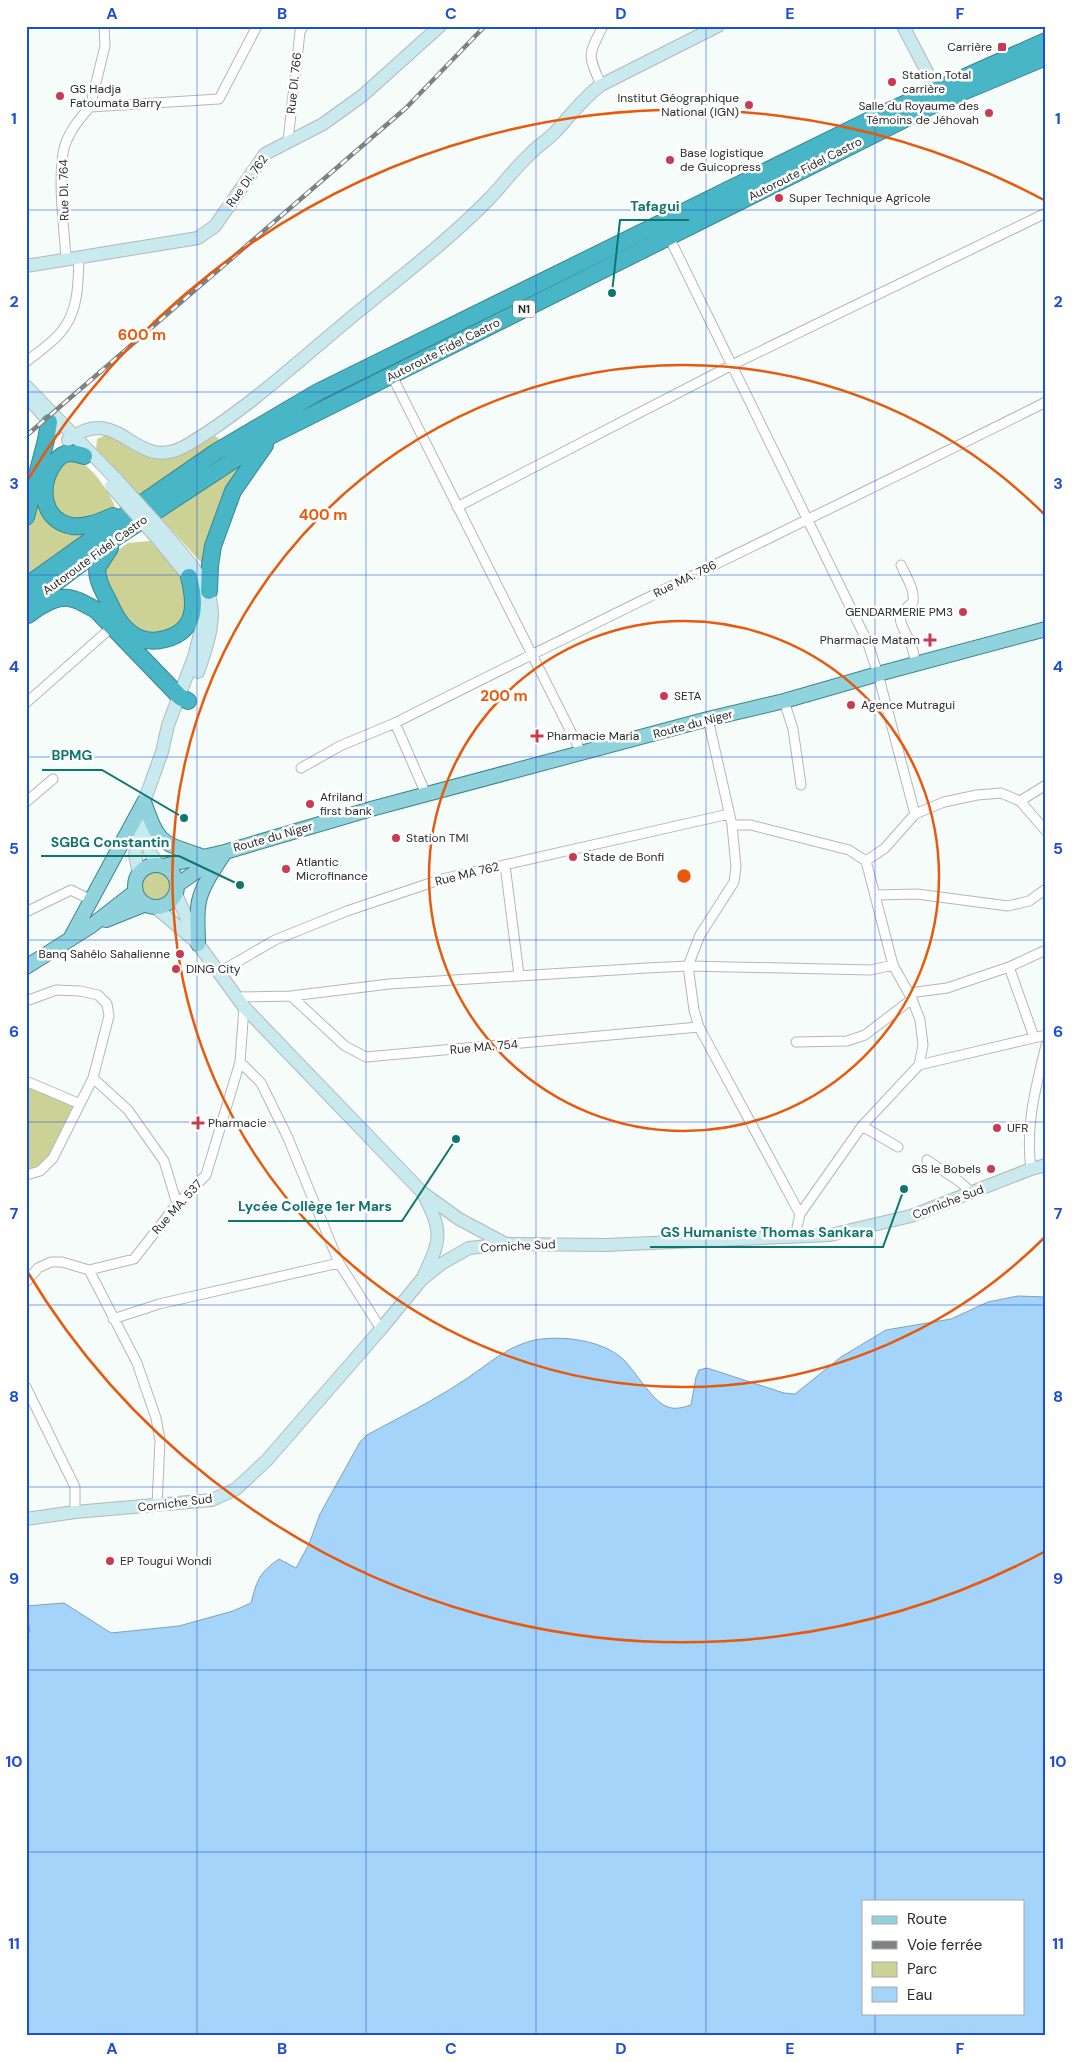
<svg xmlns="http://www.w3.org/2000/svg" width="1072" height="2062" font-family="'DM Sans',sans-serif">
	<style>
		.green { fill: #ccd196 }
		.water { fill: #a4d4f9; stroke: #7fa1bb; fill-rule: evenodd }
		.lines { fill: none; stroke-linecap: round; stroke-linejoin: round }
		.street-casing { stroke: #b3b8b7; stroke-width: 11 }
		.secondary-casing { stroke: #b3b8b7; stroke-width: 14 }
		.primary-casing { stroke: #3d858f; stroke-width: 16 }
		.highway-casing { stroke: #3d858f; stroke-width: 18 }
		.street { stroke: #fff; stroke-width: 9 }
		.secondary { stroke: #c8e9ee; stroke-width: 12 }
		.primary { stroke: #91d3dd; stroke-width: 14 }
		.highway { stroke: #48b6c6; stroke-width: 16 }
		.rail-casing { stroke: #7d817f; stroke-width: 4.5 }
		.rail { stroke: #fff; stroke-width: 2.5; stroke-dasharray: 8; stroke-linecap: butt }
		.secondary-bridge-casing { stroke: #b3b8b7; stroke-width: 14; stroke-linecap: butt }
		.secondary-bridge { stroke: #c8e9ee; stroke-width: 12 }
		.grid { fill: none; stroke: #1d4ed8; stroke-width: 1; stroke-opacity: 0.55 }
		.ring { fill: none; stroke: #e8590c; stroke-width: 2.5 }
		.poi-dot { fill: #ca3a52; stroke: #fff; stroke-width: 2 }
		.labels { text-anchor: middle; stroke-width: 5; stroke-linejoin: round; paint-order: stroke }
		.shield { fill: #fff; stroke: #696b6a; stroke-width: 1 }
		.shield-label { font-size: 11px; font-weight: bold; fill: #292b2a }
		.poi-label { font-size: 12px; fill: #292b2a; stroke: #fff; text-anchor: start }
		.street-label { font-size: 12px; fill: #292b2a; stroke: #fff }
		.centre { fill: #e8590c; stroke: #fff; stroke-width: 2.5 }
		.ring-label { font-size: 15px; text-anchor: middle; font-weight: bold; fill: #e8590c; stroke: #fff; stroke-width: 5; stroke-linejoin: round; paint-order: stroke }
		.leader { fill: none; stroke: #0f766e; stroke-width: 2 }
		.callout-dot { fill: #0f766e; stroke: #fff; stroke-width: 2 }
		.callout-label { font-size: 14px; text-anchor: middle; font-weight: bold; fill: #0f766e; stroke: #fff; stroke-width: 5; stroke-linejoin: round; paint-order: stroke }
		.neatline { fill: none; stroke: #1d4ed8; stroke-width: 2 }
		.grid-label { font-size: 16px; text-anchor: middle; font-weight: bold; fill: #1d4ed8 }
	</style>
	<rect width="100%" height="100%" fill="#f6fcfa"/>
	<path class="green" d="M106 435 112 436C131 446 154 465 177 457 190 452 203 443 215 436L219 439 218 446 140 496 96 450 97 439Z
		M75 458C95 470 105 486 115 506 97 518 85 524 63 520L51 502 53 478 59 466 69 459Z
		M252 458 206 568 161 518Z
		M42 484 46 513 94 527 26 585V537Z
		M150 541 189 587 192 598 180 628 148 636 129 625 104 583V567L110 556 128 543Z
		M137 886a19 19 0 1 1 38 0a19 19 0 1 1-38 0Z
		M26 1084 75 1105 51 1158 40 1171 26 1173Z"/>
	<path class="water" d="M1018 1296 1046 1297V2036H26V1634L30 1632 26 1606 64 1603 111 1633 179 1626 233 1611 251 1603C257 1580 259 1573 279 1559L296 1568 309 1544 320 1514 360 1442 367 1435C400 1417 435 1400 466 1379 489 1364 507 1346 535 1340 563 1335 604 1340 625 1361 635 1372 651 1397 662 1404 672 1411 681 1408 691 1405L696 1377 699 1370 707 1368 784 1393 795 1394 841 1357 886 1330 951 1319 988 1302ZM863 1901H1023V2013H863Z"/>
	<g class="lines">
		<g class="street-casing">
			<path id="street" d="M601 85C588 54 587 57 603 26
				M90 107 105 46 104 26
				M288 141 300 32 303 26
				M669 237 867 641 878 674 915 814
				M66 259C64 225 58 187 63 153 66 135 78 120 90 107L219 99 257 26
				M26 362C39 351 57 340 66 325 79 305 78 280 79 257
				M392 376 582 754
				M457 507 732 365 1046 213
				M901 565C906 577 915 589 913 602 895 617 899 619 908 638 913 646 914 656 916 665
				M784 701 793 729 801 785
				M26 703 112 627
				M708 719 732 825 736 867 734 882 700 935 688 966 694 1010 699 1027 800 1214
				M301 768 340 746 395 723
				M426 794 395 723C611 614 829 510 1046 402
				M1020 801 1046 831
				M26 802 53 779
				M732 825H751L849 850 866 861 893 965 912 999 920 1020 923 1045 919 1065 862 1126 800 1214 795 1237
				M866 861 885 848 915 814 944 802 977 795 1001 793 1020 801 1046 785
				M505 865 519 975
				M875 895 917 894 1008 906 1029 901 1046 889
				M26 912 71 890 91 900
				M1009 967 1034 1037
				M218 973 275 940 347 911 442 879 729 814
				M909 993 947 988 1009 967 1046 950
				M291 996 345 1046 366 1057 699 1027
				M236 997 291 996 389 984 647 968 688 966 871 970 893 965
				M26 1001 56 990 80 991 98 995 107 1004 109 1016 93 1078 53 1158 40 1171 26 1175
				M796 1042 847 1041 865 1035 912 999
				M240 1062 261 1083 288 1138 339 1263 381 1329
				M919 1065 1046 1035
				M93 1078 128 1110 164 1161 177 1204
				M26 1081 80 1104
				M862 1126 898 1147
				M927 1160 960 1182 972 1193
				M1031 1169C1025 1125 1036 1087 1046 1045
				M89 1270 137 1363 156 1418 160 1440 157 1506
				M26 1282 38 1268 51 1262H62L89 1270 134 1259 177 1204 206 1175 240 1062 244 1007
				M113 1319 159 1304 339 1263
				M26 1387 75 1487V1512"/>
		</g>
		<g class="secondary-casing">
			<path id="secondary" d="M903 26 936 89
				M26 266 198 238 215 226 265 154 323 124 362 96 440 26
				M26 386 118 481
				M29 399 56 429
				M68 440C122 399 134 478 189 444 244 411 292 367 341 326 391 284 444 245 490 198 504 183 516 167 531 153 539 145 549 139 556 131 571 115 584 97 601 85L718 26
				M165 533C212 589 225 599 198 672
				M141 824 150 852 158 865
				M139 874 135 855 144 802 162 752 168 725 194 657 202 626V607L198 592 189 577 156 537
				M176 894 198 944 244 1007 423 1193 459 1219 506 1244
				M155 907 195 941
				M424 1275C442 1238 442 1231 424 1195
				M26 1519 75 1512 212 1500 236 1489 267 1460 381 1329 422 1279 441 1264 469 1248 506 1244 606 1245 830 1235 911 1216 1031 1169 1046 1165"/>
		</g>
		<g class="primary-casing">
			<path id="primary" d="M144 802C159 844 160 842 201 856
				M135 886a21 21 0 1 1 42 0a21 21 0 1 1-42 0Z
				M163 866 225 852 371 809 708 719 784 701 878 674 1046 629
				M177 885 220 855
				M106 920 146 904
				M70 939 144 802
				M198 944C198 930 196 915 199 901 203 883 216 867 225 852
				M26 967 91 926 136 891"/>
		</g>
		<g class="highway-casing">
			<path id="highway" d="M84 456C78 454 71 452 65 454 59 456 54 463 51 468 39 490 43 521 72 526 87 528 101 521 113 516
				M26 517 46 440 49 422
				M110 548 97 568C97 580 102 589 108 600 114 613 120 626 132 634 142 641 154 642 165 639 197 631 196 604 189 577
				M26 586 145 501 216 452 318 392 882 114 1046 41
				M209 591 210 565 213 546 233 491 265 445
				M26 605 112 540 272 435 941 101 1046 57
				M28 615C39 606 59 594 73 599 81 601 88 606 96 610L180 697 188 701"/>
		</g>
		<use href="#street" class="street"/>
		<use href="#secondary" class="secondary"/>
		<use href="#primary" class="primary"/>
		<use href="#highway" class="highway"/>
		<g class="rail-casing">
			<path id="rail" d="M26 436 406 108 485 26"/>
		</g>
		<use href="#rail" class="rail"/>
		<g class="secondary-bridge-casing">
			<path id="secondary-bridge" d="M118 481 165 533
				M111 486 156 537"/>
		</g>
		<use href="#secondary-bridge" class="secondary-bridge"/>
	</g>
	<path class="grid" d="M197 26V2036M366 26V2036M536 26V2036M706 26V2036M875 26V1901M26 210H1046M26 392H1046M26 575H1046M26 757H1046M26 940H1046M26 1122H1046M26 1305H1046M26 1487H1046M26 1670H1046M26 1852H1046M875 2013V2036"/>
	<g class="ring">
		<circle cx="684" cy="876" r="255"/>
		<path d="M1045 1237A511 511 0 1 1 1045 515"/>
		<path d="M1044 1552A766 766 0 0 1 27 1271M27 481A766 766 0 0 1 1044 200"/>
	</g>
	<g class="poi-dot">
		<rect x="997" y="42" width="10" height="10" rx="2.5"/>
		<circle cx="892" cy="82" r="5"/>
		<circle cx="60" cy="96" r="5"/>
		<circle cx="749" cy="105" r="5"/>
		<circle cx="989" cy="113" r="5"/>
		<circle cx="670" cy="160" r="5"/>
		<circle cx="779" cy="198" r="5"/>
		<circle cx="963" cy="612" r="5"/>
		<path d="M927.5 632.5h5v5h5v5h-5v5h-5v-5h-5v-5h5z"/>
		<circle cx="664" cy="696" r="5"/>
		<circle cx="851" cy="705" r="5"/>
		<path d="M534.5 728.5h5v5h5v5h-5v5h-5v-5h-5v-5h5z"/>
		<circle cx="310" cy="804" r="5"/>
		<circle cx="396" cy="838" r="5"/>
		<circle cx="573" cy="857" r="5"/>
		<circle cx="286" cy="869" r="5"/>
		<circle cx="180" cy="954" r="5"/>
		<circle cx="176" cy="969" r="5"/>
		<path d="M195.5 1115.5h5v5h5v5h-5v5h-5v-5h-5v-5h5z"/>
		<circle cx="997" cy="1128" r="5"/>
		<circle cx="991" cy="1169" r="5"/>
		<circle cx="110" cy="1561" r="5"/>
	</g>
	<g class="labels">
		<rect class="shield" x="513" y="300.5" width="22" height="17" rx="4"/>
		<g class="shield-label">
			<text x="524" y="313">N1</text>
		</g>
		<g class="poi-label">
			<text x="992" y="51" text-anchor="end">Carrière</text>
			<text x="902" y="79">Station Total<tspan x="902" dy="14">carrière</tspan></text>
			<text x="70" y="93">GS Hadja<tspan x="70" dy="14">Fatoumata Barry</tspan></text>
			<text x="739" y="102" text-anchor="end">Institut Géographique<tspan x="739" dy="14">National (IGN)</tspan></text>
			<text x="979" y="110" text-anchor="end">Salle du Royaume des<tspan x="979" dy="14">Témoins de Jéhovah</tspan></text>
			<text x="680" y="157">Base logistique<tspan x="680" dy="14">de Guicopress</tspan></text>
			<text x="789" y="202">Super Technique Agricole</text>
			<text x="953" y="616" text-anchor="end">GENDARMERIE PM3</text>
			<text x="920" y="644" text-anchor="end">Pharmacie Matam</text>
			<text x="674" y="700">SETA</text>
			<text x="861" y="709">Agence Mutragui</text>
			<text x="547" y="740">Pharmacie Maria</text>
			<text x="320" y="801">Afriland<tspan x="320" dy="14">first bank</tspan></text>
			<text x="406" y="842">Station TMI</text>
			<text x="583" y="861">Stade de Bonfi</text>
			<text x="296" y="866">Atlantic<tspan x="296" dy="14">Microfinance</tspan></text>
			<text x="170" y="958" text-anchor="end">Banq Sahélo Sahalienne</text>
			<text x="186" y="973">DING City</text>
			<text x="208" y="1127">Pharmacie</text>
			<text x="1007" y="1132">UFR</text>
			<text x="981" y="1173" text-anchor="end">GS le Bobels</text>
			<text x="120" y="1565">EP Tougui Wondi</text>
		</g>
		<g class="street-label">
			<text transform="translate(294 83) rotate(-84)" y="4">Rue DI. 766</text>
			<text transform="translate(805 169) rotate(-27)" y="4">Autoroute Fidel Castro</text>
			<text transform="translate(247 181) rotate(-54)" y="4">Rue DI. 762</text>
			<text transform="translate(64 190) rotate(-91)" y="4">Rue DI. 764</text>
			<text transform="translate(443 350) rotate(-27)" y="4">Autoroute Fidel Castro</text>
			<text transform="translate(95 555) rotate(-36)" y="4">Autoroute Fidel Castro</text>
			<text transform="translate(685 579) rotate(-26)" y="4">Rue MA. 786</text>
			<text transform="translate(693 724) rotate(-15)" y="4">Route du Niger</text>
			<text transform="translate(273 837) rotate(-16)" y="4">Route du Niger</text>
			<text transform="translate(467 874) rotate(-14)" y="4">Rue MA 762</text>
			<text transform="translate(484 1047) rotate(-5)" y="4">Rue MA. 754</text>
			<text transform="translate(948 1202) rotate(-21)" y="4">Corniche Sud</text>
			<text transform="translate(177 1207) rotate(-48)" y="4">Rue MA. 537</text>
			<text transform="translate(518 1246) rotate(-3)" y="4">Corniche Sud</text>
			<text transform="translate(175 1503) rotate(-7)" y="4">Corniche Sud</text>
		</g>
	</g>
	<circle cx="684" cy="876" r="8" class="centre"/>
	<g class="ring-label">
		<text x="142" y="340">600 m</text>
		<text x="323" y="520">400 m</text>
		<text x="504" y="701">200 m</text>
	</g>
	<path class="leader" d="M612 293L620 220H689M184 818L102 770H42M240 885L179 856H41M456 1139L402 1221H228M904 1189L883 1247H650"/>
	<g class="callout-dot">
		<circle cx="612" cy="293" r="5"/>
		<circle cx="184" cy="818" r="5"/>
		<circle cx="240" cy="885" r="5"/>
		<circle cx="456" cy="1139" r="5"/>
		<circle cx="904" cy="1189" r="5"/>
	</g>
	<g class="callout-label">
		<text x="655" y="211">Tafagui</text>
		<text x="72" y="760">BPMG</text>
		<text x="110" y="847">SGBG Constantin</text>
		<text x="315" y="1211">Lycée Collège 1er Mars</text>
		<text x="767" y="1237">GS Humaniste Thomas Sankara</text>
	</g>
	<rect width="1072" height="2062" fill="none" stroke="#ffffff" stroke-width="55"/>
	<rect x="862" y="1900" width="162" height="115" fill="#ffffff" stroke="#a9aaaa"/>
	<rect x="872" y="1916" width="25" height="8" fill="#91d3dd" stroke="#a9aaaa"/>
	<text x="907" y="1924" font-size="15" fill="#292b2a">Route</text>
	<rect x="872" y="1941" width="25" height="8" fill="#7d817f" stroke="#a9aaaa"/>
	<text x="907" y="1950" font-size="15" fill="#292b2a">Voie ferrée</text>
	<rect x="872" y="1962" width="25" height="15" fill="#ccd196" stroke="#a9aaaa"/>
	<text x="907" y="1974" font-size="15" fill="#292b2a">Parc</text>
	<rect x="872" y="1987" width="25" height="15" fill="#a4d4f9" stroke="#a9aaaa"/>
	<text x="907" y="2000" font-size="15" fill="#292b2a">Eau</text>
	<rect x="28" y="28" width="1016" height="2006" class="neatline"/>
	<g class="grid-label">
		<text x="112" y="19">A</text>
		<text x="282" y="19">B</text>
		<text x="451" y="19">C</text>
		<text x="621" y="19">D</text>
		<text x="790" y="19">E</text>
		<text x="960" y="19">F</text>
		<text x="14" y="124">1</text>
		<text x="1058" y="124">1</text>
		<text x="14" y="307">2</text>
		<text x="1058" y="307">2</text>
		<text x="14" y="489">3</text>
		<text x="1058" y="489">3</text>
		<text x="14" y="672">4</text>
		<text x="1058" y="672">4</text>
		<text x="14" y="854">5</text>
		<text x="1058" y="854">5</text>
		<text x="14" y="1037">6</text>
		<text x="1058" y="1037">6</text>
		<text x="14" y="1219">7</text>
		<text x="1058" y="1219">7</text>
		<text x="14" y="1402">8</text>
		<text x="1058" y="1402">8</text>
		<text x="14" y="1584">9</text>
		<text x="1058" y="1584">9</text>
		<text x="14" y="1767">10</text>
		<text x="1058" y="1767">10</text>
		<text x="14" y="1949">11</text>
		<text x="1058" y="1949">11</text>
		<text x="112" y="2054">A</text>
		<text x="282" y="2054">B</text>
		<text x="451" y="2054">C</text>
		<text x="621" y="2054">D</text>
		<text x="790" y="2054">E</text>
		<text x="960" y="2054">F</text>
	</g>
</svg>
